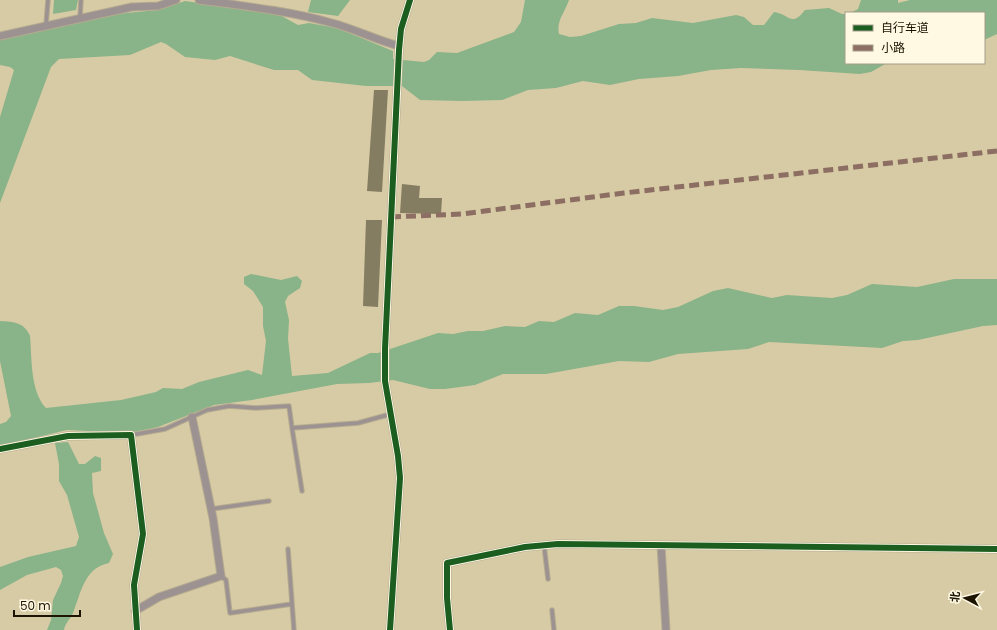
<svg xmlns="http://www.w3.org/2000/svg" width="997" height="630" font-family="Poppins,'Noto Sans SC',sans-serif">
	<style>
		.water { fill: #89b388 }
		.building { fill: #857d61 }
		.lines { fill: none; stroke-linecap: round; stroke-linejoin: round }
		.lane-casing { stroke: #b5ab8f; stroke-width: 5.5 }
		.street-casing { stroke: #b5ab8f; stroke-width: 9 }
		.lane { stroke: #9c9292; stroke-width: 3.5 }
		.street { stroke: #9c9292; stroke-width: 7 }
		.quiet { stroke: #8d6e63; stroke-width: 5; stroke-dasharray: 10 5; stroke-linecap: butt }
		.cycleway-casing { stroke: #fff9e4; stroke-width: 8 }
		.cycleway { stroke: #1b5e20; stroke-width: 6 }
	</style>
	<rect width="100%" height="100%" fill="#d7cba5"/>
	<path class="water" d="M54 0H78L76 10 53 14Z
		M311 0H350L338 16 308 12Z
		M525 0H569C565 12 556 21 559 34L570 37 581 36 619 24 636 23 652 18 693 23 736 15 744 17 753 25H764L774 12C790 14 791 28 805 10L829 8 842 14H846V63H887L871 72 860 74 799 70 741 68 711 70 678 76 639 79 610 85 583 81 556 88 528 90 502 100 462 101 420 100 402 86H366L312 80 298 70H274L230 56 215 60 185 57 166 44 161 42 130 55 59 59 51 67 0 203V117L14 70 10 67 0 65V39L2 38 116 14 158 10 185 1 278 14 298 25 309 23 337 28 393 51V59L424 62 429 60 437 52 457 53 514 32 521 22Z
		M861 0H898V3L910 0H997V34L984 40V13H850L858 9Z
		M251 274 281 280 297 276 302 281 300 288 288 296 285 302 289 320 288 339 292 376 328 373 370 353H378L438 333 453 334 468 331H483L505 326 525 327 539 321 554 322 575 313 598 315 619 306H634L663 310 678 307 713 291 728 288 772 298 787 295 832 298 847 295 872 284 917 287 954 279H997V325L983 326 918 340 903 341 882 348 769 342 748 349 678 354 649 362 619 361 546 374H503L475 385 445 389H430L393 380 369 383 337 384 252 400 214 405 158 427 129 433 67 430 0 446V424L6 422 11 416 0 361V321C14 322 24 322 30 336 32 358 30 391 46 408L121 400 156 392 163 388 182 389 199 382 248 370 262 375 266 341 263 326V307L253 291 244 284V277Z
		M68 442 79 464H85L95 456 101 458V471L92 473 93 493 104 533 113 554 109 563C84 568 81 593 73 613 70 620 65 623 64 630H47L51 620 53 600 61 583 63 576 61 570 56 567 27 575 0 590V567L28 557 76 546 79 537 67 495 59 481V464L55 443Z"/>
	<path class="building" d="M374 90H388L382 192 367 191Z
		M402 184 420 186 419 198H442L441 214 400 213Z
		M366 220H382L378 307 363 306Z"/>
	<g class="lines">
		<g class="lane-casing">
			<path id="lane" d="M80 18 81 0
				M46 25 48 0
				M292 428 302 491
				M131 435 165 429 207 410 229 406 256 408 289 406 292 428 358 423 391 414
				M211 509 269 501
				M544 545 548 579
				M288 549 294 630
				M221 576 226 580 230 613 292 604
				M552 610 554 630"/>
		</g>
		<g class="street-casing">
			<path id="street" d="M199 0C244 6 289 11 332 23 355 29 376 40 399 46
				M0 36 132 7 158 6 176 0
				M0 449 68 436 131 435 143 534 134 585 137 630
				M661 545 666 630
				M135 611 159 597 221 576 213 518 192 417
				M390 630 400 478 398 456 385 381V349L399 50 401 29 410 0
				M450 630 447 598V563L525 547 558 544 997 549"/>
		</g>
		<use href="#lane" class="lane"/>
		<use href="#street" class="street"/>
		<path class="quiet" d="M391 217 462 214 624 193 997 151"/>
		<g class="cycleway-casing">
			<path id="cycleway" d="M0 449 68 436 131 435 143 534 134 585 137 630
				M390 630 400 478 398 456 385 381V349L399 50 401 29 410 0
				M450 630 447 598V563L525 547 558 544 997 549"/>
		</g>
		<use href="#cycleway" class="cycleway"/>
	</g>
	<rect x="845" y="12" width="140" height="52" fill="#fff9e4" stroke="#a49d89"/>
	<rect x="853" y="25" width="20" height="6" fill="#1b5e20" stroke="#a49d89"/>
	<text x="881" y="32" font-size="12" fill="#1c1400">自行车道</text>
	<rect x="853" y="45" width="20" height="6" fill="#8d6e63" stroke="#a49d89"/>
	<text x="881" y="52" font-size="12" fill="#1c1400">小路</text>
	<g transform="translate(965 598) rotate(277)" stroke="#fff9e4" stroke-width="3" paint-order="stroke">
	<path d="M0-3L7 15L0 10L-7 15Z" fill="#1c1400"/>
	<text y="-6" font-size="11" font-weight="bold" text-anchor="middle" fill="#1c1400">北</text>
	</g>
	<path d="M14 610v6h66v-6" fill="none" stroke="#1c1400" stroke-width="2"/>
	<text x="20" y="610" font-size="12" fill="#1c1400" stroke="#fff9e4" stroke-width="3" paint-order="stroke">50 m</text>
</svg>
